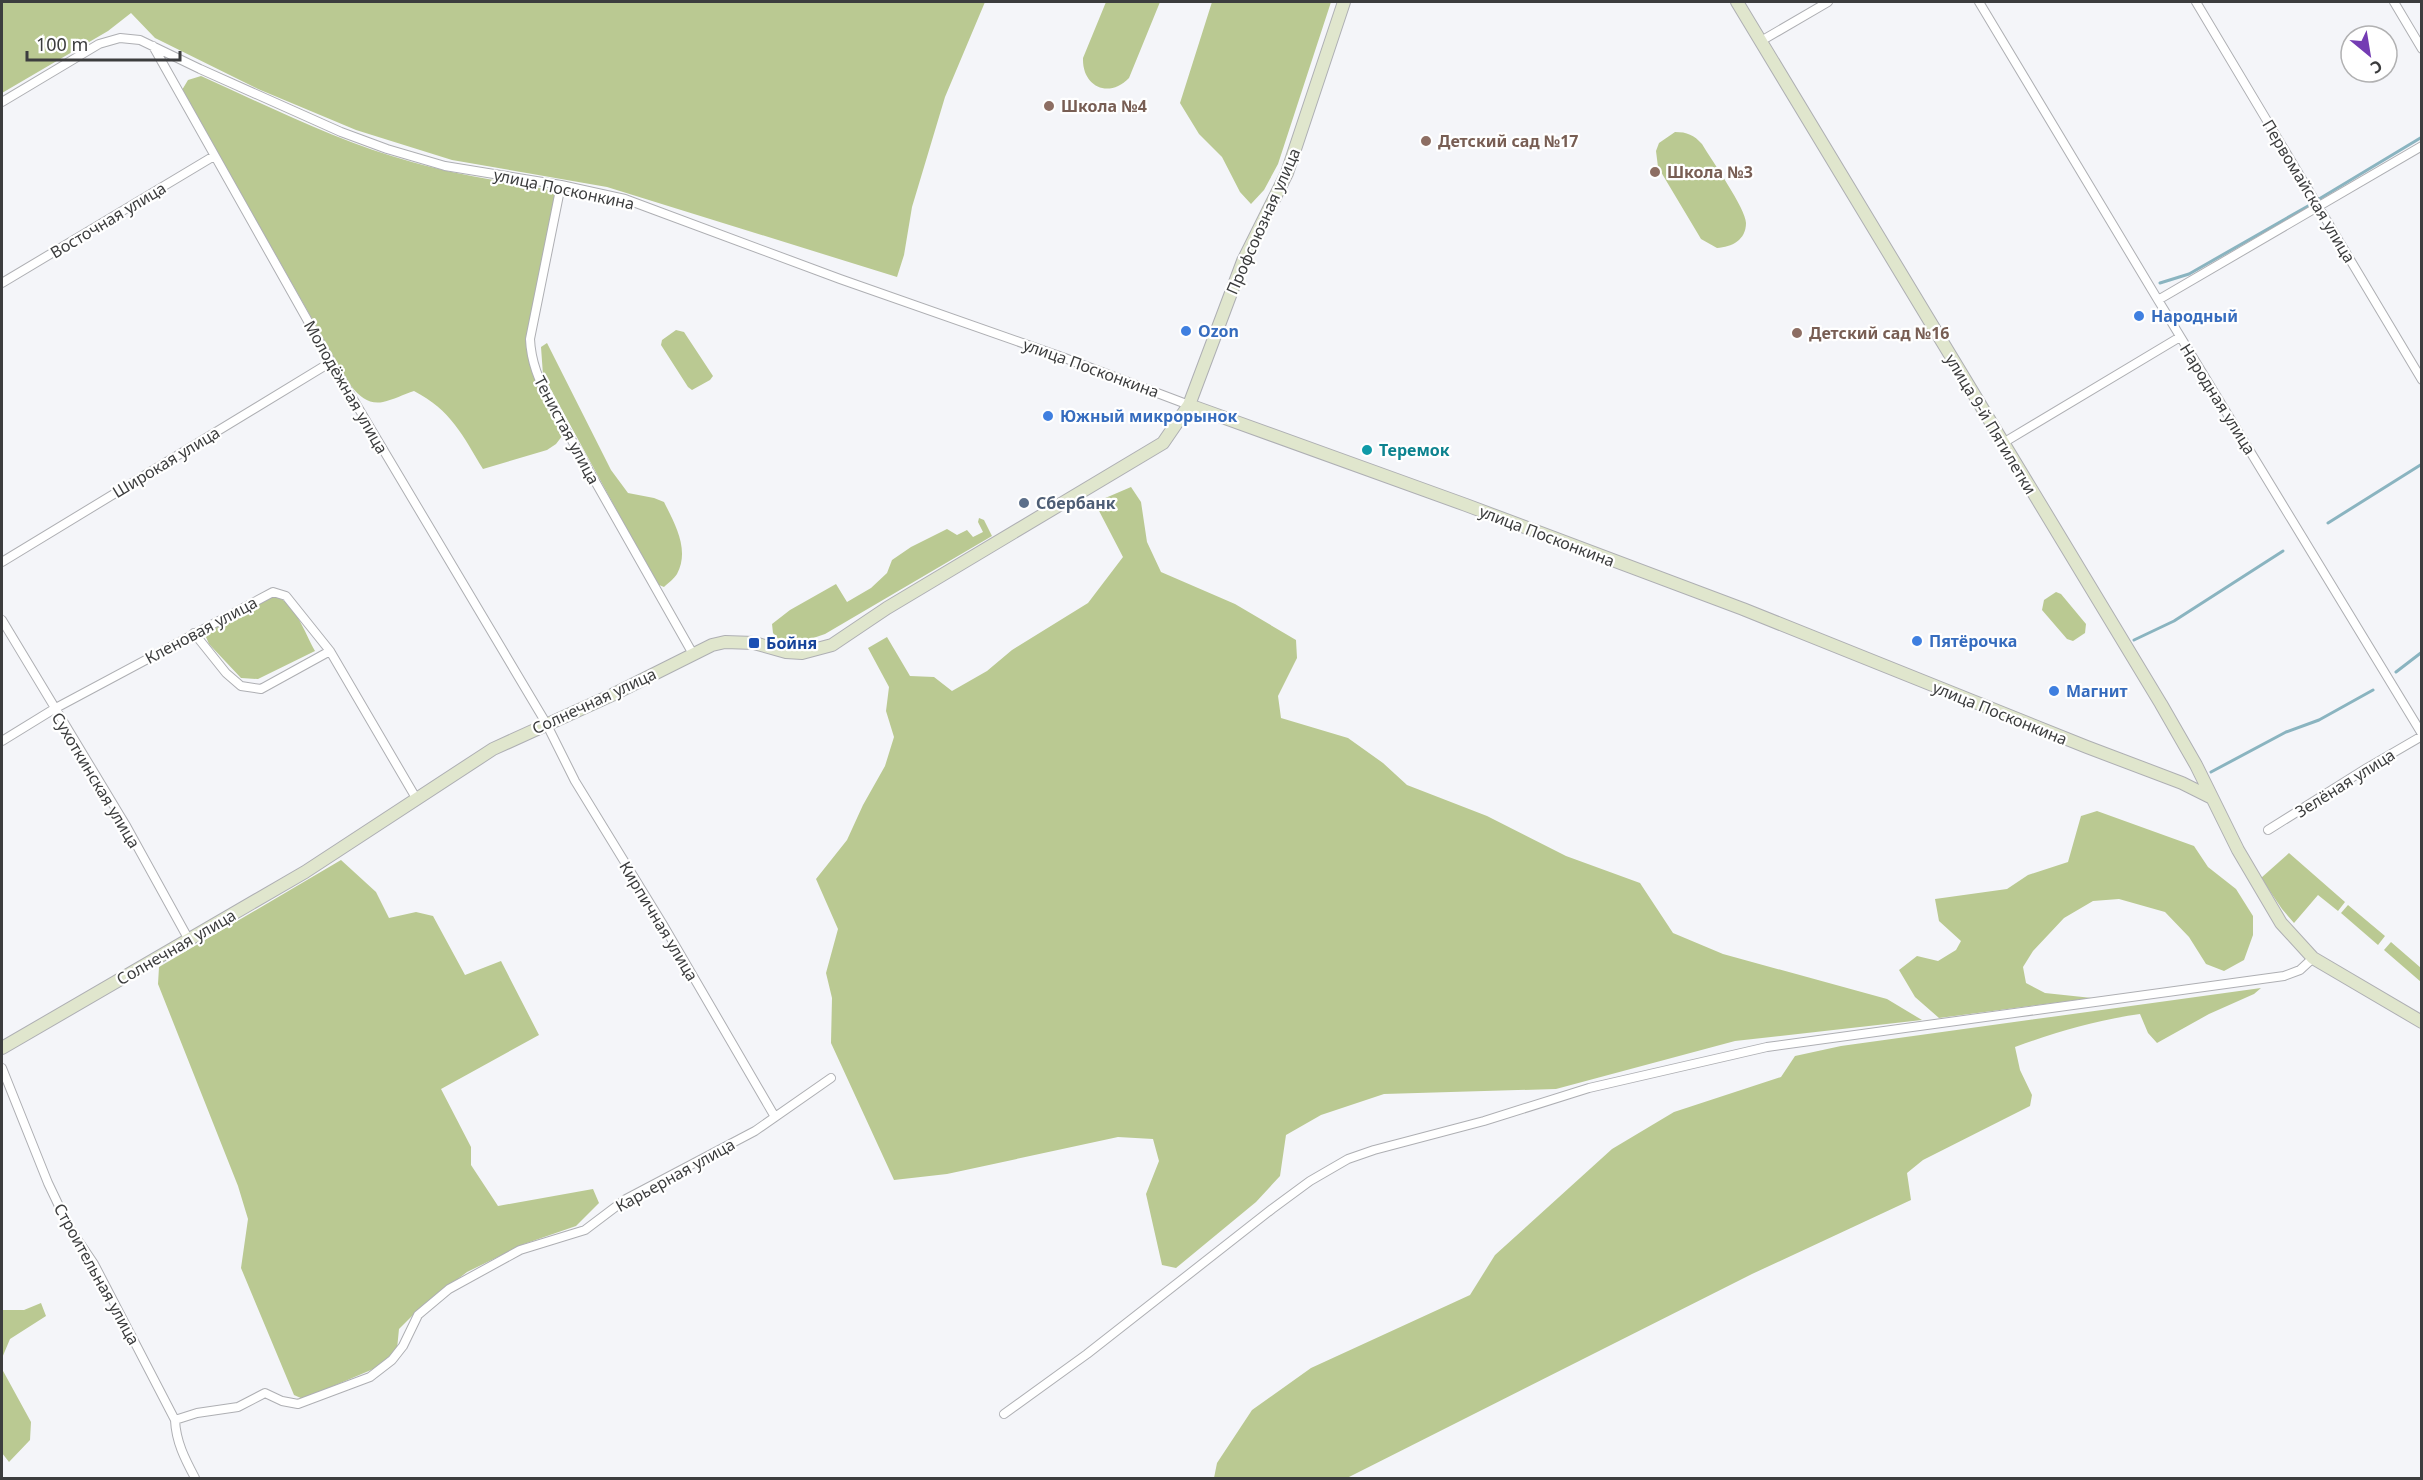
<svg xmlns="http://www.w3.org/2000/svg" width="2423" height="1480" font-family="'Noto Sans',sans-serif">
	<style>
		.green { fill: #bac992 }
		.lines { fill: none; stroke-linecap: round; stroke-linejoin: round }
		.stream { stroke: #8ab4c0; stroke-width: 3 }
		.street-casing { stroke: #aeafb3; stroke-width: 10 }
		.secondary-casing { stroke: #aeafb3; stroke-width: 14 }
		.street { stroke: #fff; stroke-width: 8 }
		.secondary { stroke: #e0e6cd; stroke-width: 12 }
		.education-dot { fill: #8d6e63; stroke: #fff; stroke-width: 2 }
		.shop-dot { fill: #3f7fe0; stroke: #fff; stroke-width: 2 }
		.culture-dot { fill: #0f9aa8; stroke: #fff; stroke-width: 2 }
		.service-dot { fill: #5c6f8a; stroke: #fff; stroke-width: 2 }
		.transit-dot { fill: #1a4fb4; stroke: #fff; stroke-width: 2 }
		.labels { text-anchor: middle; stroke-width: 4.5; stroke-linejoin: round; paint-order: stroke }
		.education-label { font-size: 16px; font-weight: bold; fill: #785e54; stroke: #fff; text-anchor: start }
		.street-label { font-size: 16px; fill: #3c3d3e; stroke: #fff }
		.shop-label { font-size: 16px; font-weight: bold; fill: #366cbe; stroke: #fff; text-anchor: start }
		.culture-label { font-size: 16px; font-weight: bold; fill: #0d838f; stroke: #fff; text-anchor: start }
		.service-label { font-size: 16px; font-weight: bold; fill: #4e5e75; stroke: #fff; text-anchor: start }
		.transit-label { font-size: 16px; font-weight: bold; fill: #164399; stroke: #fff; text-anchor: start }
	</style>
	<rect width="100%" height="100%" fill="#f4f5f9"/>
	<path class="green" d="M2 2H985L945 97 912 207 904 255 897 277 607 187 452 160 356 130 258 89 155 38 131 13 108 31 2 93Z
		M1106 2H1160L1129 78C1109 99 1082 87 1083 58Z
		M1212 2H1331L1278 164 1264 190 1251 204 1240 192 1222 157 1199 134 1180 103Z
		M201 76C270 107 339 142 412 162 460 176 511 182 560 192L530 350 566 431 556 444 547 450 483 469C463 436 451 410 414 391 404 394 393 400 383 402 359 407 346 378 336 361L182 90 188 80Z
		M1675 132C1687 132 1694 135 1702 144 1711 159 1746 209 1746 223 1746 240 1732 247 1717 248L1701 239 1658 167 1656 151 1659 143Z
		M676 330 684 332 713 376 710 380 692 390 688 387 661 345 662 340Z
		M547 343 611 470 628 493 654 498 664 502C675 524 690 550 677 574 674 579 668 583 664 587L659 585 647 566 543 375 541 347Z
		M1131 487 1141 502 1147 542 1161 572 1235 604 1296 640 1297 658 1278 696 1281 718 1348 738 1383 763 1407 785 1487 816 1566 856 1640 883 1673 933 1723 954 1887 999 1922 1020 1735 1041 1556 1089 1384 1094 1321 1115 1286 1135 1280 1176 1256 1202 1176 1268 1162 1265 1146 1194 1159 1161 1153 1139 1118 1137 947 1174 894 1180 831 1043 832 998 826 973 838 929 816 879 847 840 863 805 885 766 894 737 886 711 889 687 868 648 887 637 910 676 934 677 952 691 987 671 1012 650 1088 603 1123 557 1097 507 1103 499Z
		M979 518 984 520 992 536 825 634 793 645 782 643 773 633 772 624 790 610 836 584 847 602 871 588 887 573 892 560 911 547 947 529 957 535 967 530 973 537 983 532 978 522Z
		M2056 592 2061 594 2086 624 2085 633 2073 641 2067 639 2042 610 2044 600Z
		M272 596C294 598 305 634 315 651L258 679 241 678 209 644 206 637 209 630Z
		M2097 811 2194 846 2208 867 2236 889 2253 916V935L2244 960 2224 971 2206 964 2189 937 2165 912 2119 899 2093 901 2064 918 2033 951 2023 967 2026 983 2045 993 2092 998 1939 1018 1915 997 1899 970 1917 956 1938 961 1956 950 1961 941 1939 921 1935 899 2007 889 2028 875 2068 862 2081 816Z
		M2289 853 2345 902 2338 911 2318 895 2294 923 2282 909 2261 878Z
		M341 860 376 892 389 918 416 912 433 916 465 975 501 961 539 1035 441 1089 471 1147V1165L498 1206 593 1189 599 1203 576 1226 524 1244 467 1272 420 1308 399 1329 397 1349 378 1367 303 1399 294 1395 241 1268 248 1219 238 1186 158 984 159 967Z
		M2348 905 2385 936 2378 945 2341 913Z
		M2391 942 2421 968V982L2384 950Z
		M2261 988 2254 994 2209 1014 2157 1043 2148 1033 2140 1014C2097 1020 2056 1032 2015 1047L2020 1070 2032 1095 2030 1106 1923 1160 1907 1173 1911 1200 1752 1274 1347 1478H1214L1217 1463 1252 1410 1311 1368 1470 1295 1495 1255 1612 1149 1674 1112 1781 1077 1795 1056 1841 1046Z
		M41 1303 46 1316 10 1339 2 1358V1310H24Z
		M2 1369 31 1422 30 1440 9 1462 2 1453Z"/>
	<g class="lines">
		<path class="stream" d="M2319 199 2422 137
			M2160 283 2189 274 2308 206
			M2328 523 2422 464
			M2134 640 2174 621 2283 551
			M2396 672 2422 652
			M2211 772 2286 732 2319 720 2373 690"/>
		<g class="street-casing">
			<path id="street" d="M1979 2 2158 300 2422 734
				M2196 2 2422 380
				M2394 2 2422 49
				M1761 41 1828 2
				M153 46 331 362 546 723 575 781 662 923 775 1117
				M2 102 99 44 120 38 140 40 200 69 341 132 387 149 445 166 561 185 625 199 840 279 1062 357 1189 405
				M561 185 530 339C531 362 539 380 549 400L693 654
				M2 283 214 156
				M2158 300 2422 146
				M2003 443 2180 337
				M2 562 331 362
				M2 620 125 824 189 940
				M194 633 226 673 241 686 261 689 330 651
				M2 741 54 709 273 592 286 596 330 651 416 798
				M2268 830 2367 768 2422 736
				M2 1068 48 1183 69 1227 94 1264 175 1420C176 1442 185 1459 195 1478
				M1004 1414 1087 1354 1272 1209 1310 1181 1348 1159 1374 1150 1484 1121 1589 1088 1767 1047 2284 976 2300 970 2313 958
				M175 1420 197 1413 238 1407 265 1393 282 1401 298 1404 370 1377 392 1360 403 1346 418 1315 449 1289 520 1250 585 1230 626 1199 755 1131 831 1078"/>
		</g>
		<g class="secondary-casing">
			<path id="secondary" d="M1737 2 2161 704 2196 765 2238 850 2281 923 2313 958 2422 1022
				M1189 405 1466 505 1743 609 2087 747 2182 783 2212 798
				M2 1048 305 872 493 749 612 695 712 645 725 642 754 643 786 652 802 653 832 645 887 608 1163 443 1189 405 1243 261 1287 173 1344 2"/>
		</g>
		<use href="#street" class="street"/>
		<use href="#secondary" class="secondary"/>
	</g>
	<g class="education-dot">
		<circle cx="1049" cy="106" r="6"/>
		<circle cx="1426" cy="141" r="6"/>
		<circle cx="1655" cy="172" r="6"/>
		<circle cx="1797" cy="333" r="6"/>
	</g>
	<g class="shop-dot">
		<circle cx="2139" cy="316" r="6"/>
		<circle cx="1186" cy="331" r="6"/>
		<circle cx="1048" cy="416" r="6"/>
		<circle cx="1917" cy="641" r="6"/>
		<circle cx="2054" cy="691" r="6"/>
	</g>
	<circle class="culture-dot" cx="1367" cy="450" r="6"/>
	<circle class="service-dot" cx="1024" cy="503" r="6"/>
	<rect class="transit-dot" x="748" y="637" width="12" height="12" rx="3"/>
	<g class="labels">
		<g class="education-label">
			<text x="1061" y="112">Школа №4</text>
			<text x="1438" y="147">Детский сад №17</text>
			<text x="1667" y="178">Школа №3</text>
			<text x="1809" y="339">Детский сад №16</text>
		</g>
		<g class="street-label">
			<text transform="translate(564 189) rotate(12)" y="6">улица Посконкина</text>
			<text transform="translate(2309 191) rotate(59)" y="6">Первомайская улица</text>
			<text transform="translate(108 220) rotate(-31)" y="6">Восточная улица</text>
			<text transform="translate(1263 221) rotate(-66)" y="6">Профсоюзная улица</text>
			<text transform="translate(1091 368) rotate(20)" y="6">улица Посконкина</text>
			<text transform="translate(346 387) rotate(60)" y="6">Молодёжная улица</text>
			<text transform="translate(2218 399) rotate(58)" y="6">Народная улица</text>
			<text transform="translate(1991 424) rotate(59)" y="6">улица 9-й Пятилетки</text>
			<text transform="translate(567 430) rotate(62)" y="6">Тенистая улица</text>
			<text transform="translate(166 462) rotate(-31)" y="6">Широкая улица</text>
			<text transform="translate(1547 536) rotate(21)" y="6">улица Посконкина</text>
			<text transform="translate(201 630) rotate(-28)" y="6">Кленовая улица</text>
			<text transform="translate(594 701) rotate(-25)" y="6">Солнечная улица</text>
			<text transform="translate(2000 713) rotate(22)" y="6">улица Посконкина</text>
			<text transform="translate(96 780) rotate(59)" y="6">Сухоткинская улица</text>
			<text transform="translate(2345 783) rotate(-32)" y="6">Зелёная улица</text>
			<text transform="translate(659 921) rotate(59)" y="6">Кирпичная улица</text>
			<text transform="translate(176 947) rotate(-30)" y="6">Солнечная улица</text>
			<text transform="translate(675 1175) rotate(-29)" y="6">Карьерная улица</text>
			<text transform="translate(97 1274) rotate(61)" y="6">Строительная улица</text>
		</g>
		<g class="shop-label">
			<text x="2151" y="322">Народный</text>
			<text x="1198" y="337">Ozon</text>
			<text x="1060" y="422">Южный микрорынок</text>
			<text x="1929" y="647">Пятёрочка</text>
			<text x="2066" y="697">Магнит</text>
		</g>
		<g class="culture-label">
			<text x="1379" y="456">Теремок</text>
		</g>
		<g class="service-label">
			<text x="1036" y="509">Сбербанк</text>
		</g>
		<g class="transit-label">
			<text x="766" y="649">Бойня</text>
		</g>
	</g>
	<rect width="2423" height="1480" fill="none" stroke="#3c3d3e" stroke-width="6"/>
	<g transform="translate(2369 54) rotate(150)"><circle r="28" fill="#ffffff" stroke="#b1b1b2" stroke-width="1.5"/>
	<path d="M0-4.5L10 22L0 15L-10 22Z" fill="#743cb3"/>
	<text y="-9" font-size="16" font-weight="bold" text-anchor="middle" fill="#3c3d3e">С</text>
	</g>
	<path d="M27 51v9h153v-9" fill="none" stroke="#3c3d3e" stroke-width="3"/>
	<text x="36" y="51" font-size="18" fill="#3c3d3e" stroke="#ffffff" stroke-width="4.5" paint-order="stroke">100 m</text>
</svg>
